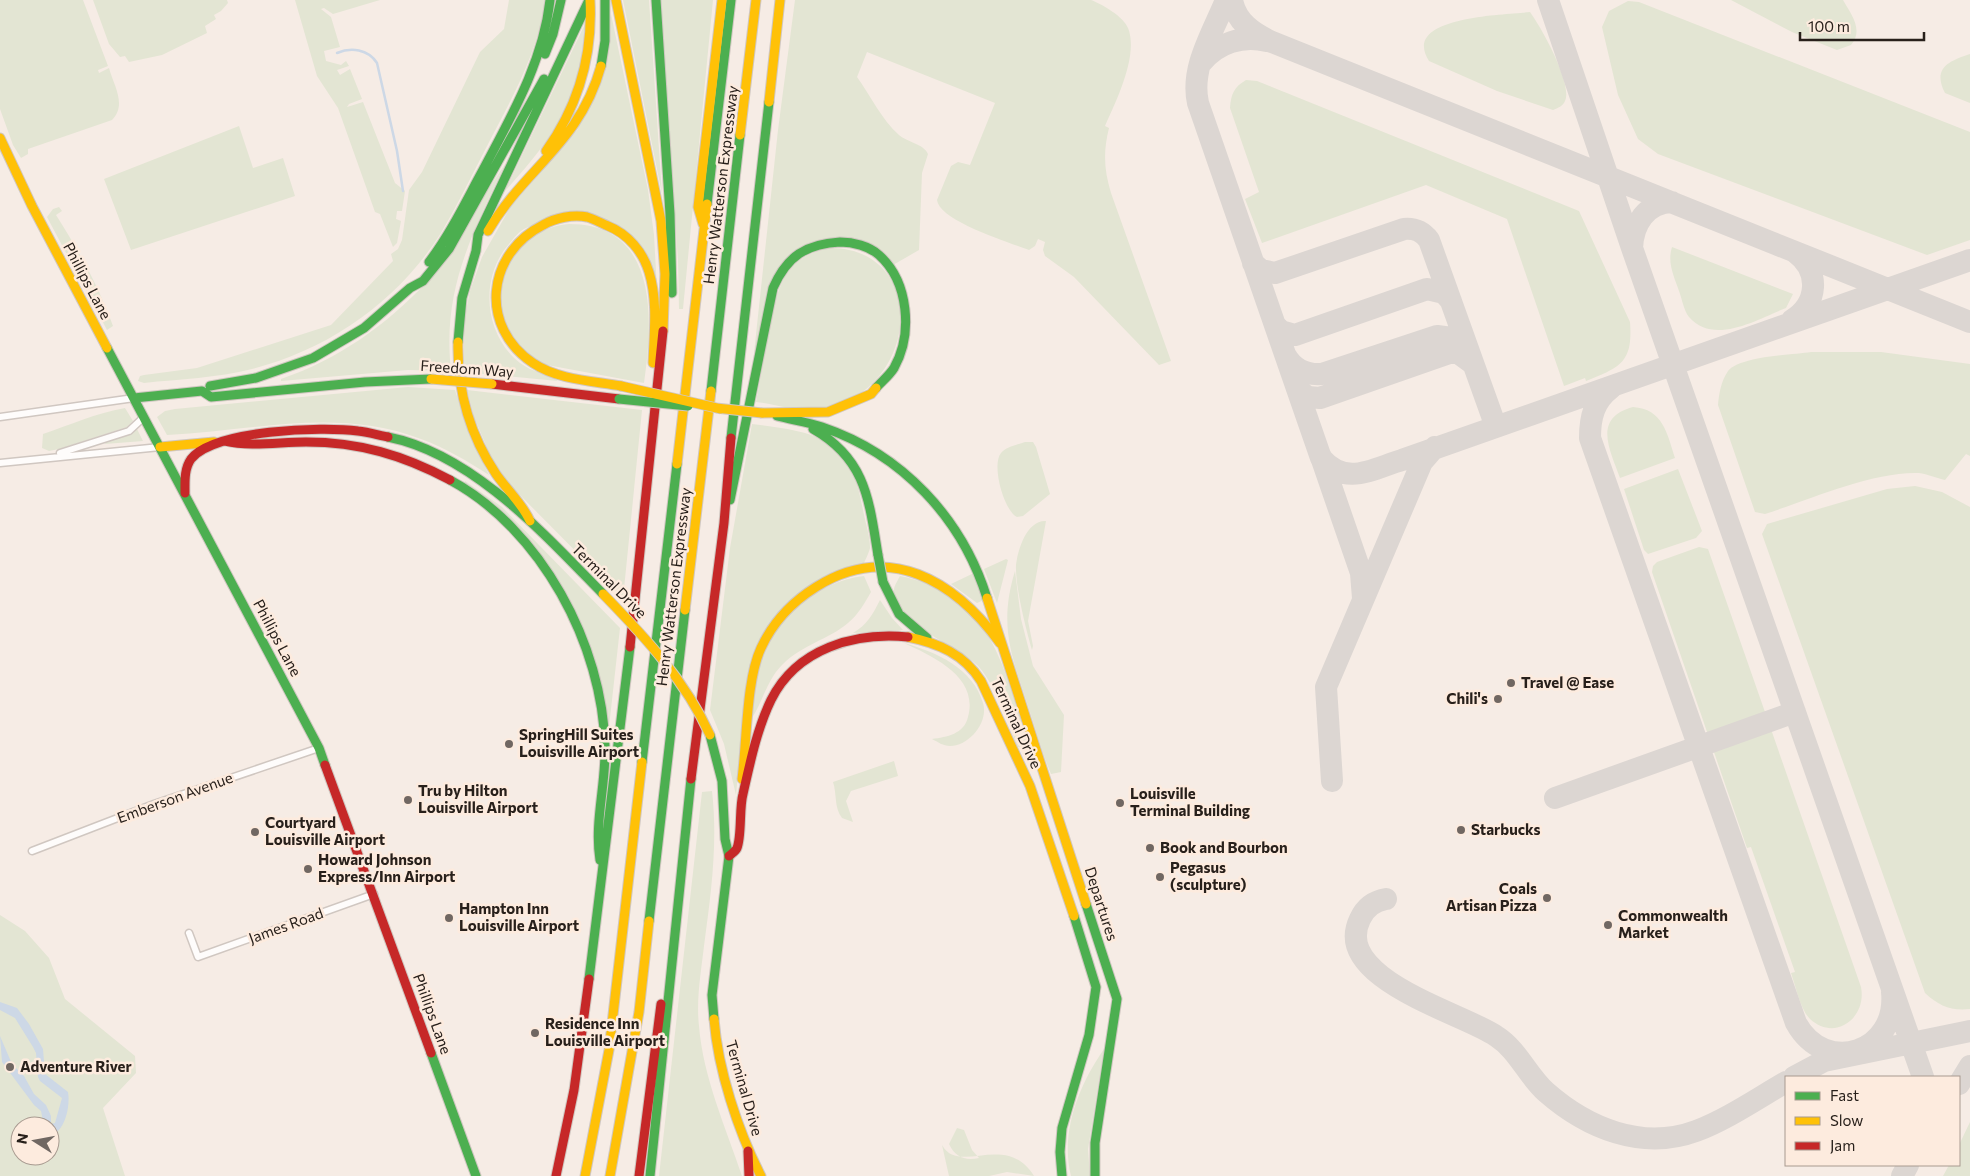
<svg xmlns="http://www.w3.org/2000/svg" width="1970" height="1176" font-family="Commissioner,sans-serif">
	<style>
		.green { fill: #e3e5d3; fill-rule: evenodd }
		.water { fill: #cdd8e6 }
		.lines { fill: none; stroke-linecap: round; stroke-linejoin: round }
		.stream { stroke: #cdd8e6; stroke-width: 2.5 }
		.taxiway { stroke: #dcd6d2; stroke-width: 22 }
		.street-casing { stroke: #d0c7c1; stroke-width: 9 }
		.fast-casing { stroke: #d0c7c1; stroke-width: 11 }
		.slow-casing { stroke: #d0c7c1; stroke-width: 11 }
		.jam-casing { stroke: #d0c7c1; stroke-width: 11 }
		.street { stroke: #fefcfb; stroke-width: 6 }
		.fast { stroke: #4caf50; stroke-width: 9 }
		.slow { stroke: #ffc107; stroke-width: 9 }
		.jam { stroke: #c62828; stroke-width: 9 }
		.fast-bridge-casing { stroke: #d0c7c1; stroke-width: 11; stroke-linecap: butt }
		.slow-bridge-casing { stroke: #d0c7c1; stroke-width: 11; stroke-linecap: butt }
		.fast-bridge { stroke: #4caf50; stroke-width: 9 }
		.slow-bridge { stroke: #ffc107; stroke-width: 9 }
		.poi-dot { fill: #706762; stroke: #fdebde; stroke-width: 2 }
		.labels { text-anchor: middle; stroke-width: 5; stroke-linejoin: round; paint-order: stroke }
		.street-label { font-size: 15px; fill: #28201b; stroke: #fdebde }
		.poi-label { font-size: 15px; font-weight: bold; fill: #28201b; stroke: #fdebde; text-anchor: start }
	</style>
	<rect width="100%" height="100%" fill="#f6ece5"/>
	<path class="green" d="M0 0H83L108 66 98 70 99 73 109 68C114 86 127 105 112 120L28 149V154L21 158 13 145 0 109Z
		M93 0H227L228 3 221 11 214 15 216 19 205 26 207 33 162 55 129 62 125 56 120 57 109 44Z
		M295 0H380L333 14 324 8 321 9 331 17 340 47 324 51 326 61 341 65 346 61 349 66 337 70 340 75 350 69 362 99 349 104 347 107 363 102 395 183 405 191 402 211H397L396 219 401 221 397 243 393 247 380 214 375 212 338 108 317 76Z
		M509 0H545C538 55 510 101 485 150 471 177 457 206 441 233 398 301 330 349 252 369 217 378 180 379 144 383L138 381 140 376 144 375 197 368 331 325 393 261 391 254 398 249 402 240 409 190 422 172 480 52 504 29Z
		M623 0H649L662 194Z
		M659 0H713L683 309H679L678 260Z
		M795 0H1091C1102 4 1124 17 1128 28 1139 55 1116 101 1105 126L1109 128C1103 152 1104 170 1111 193L1171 361 1159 365 1074 277 1045 256 1043 250 1045 242 1038 239 1035 246 1029 250C1011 243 939 221 937 200L951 166 958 162 970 165 995 103 867 52 857 77C870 95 882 120 899 135 907 142 924 144 928 154L922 173 919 250 893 265 847 238 789 255 754 353 778 130Z
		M1731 0H1843C1851 14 1864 30 1851 45L1837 50 1792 32Z
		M1628 1 1639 2 1970 132V240L1927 255 1658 154 1638 139 1618 95 1602 27 1609 11Z
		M1530 12C1541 27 1573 84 1565 101 1563 106 1558 108 1553 110L1497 91 1429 61C1400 16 1504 15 1530 12Z
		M611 14 648 190 654 235 657 289 654 274 602 218C587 220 536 223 526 228 519 231 514 238 509 244 479 278 484 335 520 363 532 372 548 374 558 381L464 372V321L470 291 482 257 511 206 578 129Z
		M585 24C581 100 554 137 505 191Z
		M1970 54V103L1945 93C1932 68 1949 61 1970 54Z
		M1246 80 1257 81 1579 211 1630 322C1633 362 1621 367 1586 381L1585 378 1564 386 1507 219 1426 185 1262 243 1245 199 1259 192 1230 108C1231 94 1234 87 1246 80Z
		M239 126 253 168 283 158 295 196 131 250 104 179Z
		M505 164C472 235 442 289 451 371L408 370 281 381V379C339 359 385 326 428 281Z
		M59 207 62 211 56 215C79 251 99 287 113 326L107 330 47 217 53 209Z
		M569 224C659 224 653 320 644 383L547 365C474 335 493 231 569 224Z
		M1672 247 1793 294 1786 308C1758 319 1714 346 1689 317 1684 311 1682 299 1679 291 1674 276 1667 263 1672 247Z
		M831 248C930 249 921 393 819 410 798 413 777 404 756 402 760 380 764 359 768 337 776 295 780 256 831 248Z
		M1811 352H1881L1970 364V456L1966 454 1945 480C1937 478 1927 474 1919 473 1874 471 1808 500 1765 514L1755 512 1718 405C1719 394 1721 381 1728 371 1741 356 1792 355 1811 352Z
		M408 387 455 390 469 434 489 475C467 461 446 448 421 439 337 407 253 431 167 435L157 417 165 411 175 409Z
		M467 390 642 410 623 599 509 484 491 457 474 417Z
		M1633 407C1663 409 1667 433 1675 458L1620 478C1610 450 1592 418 1633 407Z
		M125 408 133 421 127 427 59 449 49 451 42 448 43 434C70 425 96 413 125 408Z
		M752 424C817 432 851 437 863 510 865 521 870 536 870 548 869 553 865 560 863 566H860L859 564C807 578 758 618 748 674 741 713 740 755 736 795L724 744 710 710 730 548Z
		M137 429 143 441 105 444 106 442Z
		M1025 442H1033L1036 447 1050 494 1023 516 1017 517C1004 511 991 465 1001 453 1007 446 1017 445 1025 442Z
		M1678 469 1702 531 1696 538 1648 554 1644 550 1624 489Z
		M465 481 502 507 620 628 609 727 561 586 464 483Z
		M1915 486 1942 492 1970 507V1009C1951 1011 1939 1006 1925 993L1762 534 1767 524 1887 489Z
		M1046 521 1028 621 1033 646 1032 650C1026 629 1015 586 1016 565 1018 549 1027 520 1046 521Z
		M1699 547 1708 549 1861 987C1867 1018 1835 1042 1810 1019 1800 1009 1796 987 1791 973L1795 972 1751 847 1747 848 1652 572 1653 566 1657 562Z
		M1006 559 1008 560 997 603 984 569Z
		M1015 571 1021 619 1033 666 1064 715 1061 772 1051 774C1042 753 1036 730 1029 709 1012 656 998 627 1015 571Z
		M974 573 984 600 977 603 951 584Z
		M864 576 871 592C864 604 858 615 848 623 828 640 803 644 782 665 767 680 763 701 752 718 754 702 755 684 759 668 772 620 814 582 864 576Z
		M900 576C995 595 1004 671 1030 750L1018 747C1007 721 997 688 979 667 961 646 888 622 894 590 894 586 898 580 900 576Z
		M880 600 892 618 903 630 853 633C867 625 873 614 880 600Z
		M904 643C936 652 973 668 983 703 989 722 969 746 950 746 943 746 938 742 932 739 947 737 964 734 968 717 979 677 934 657 904 643Z
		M894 761 898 776 851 791 846 801 853 822 842 818C834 808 837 794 833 782Z
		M712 791C718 843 711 894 704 946 701 972 696 1000 699 1026 703 1077 726 1128 742 1176H659L702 792Z
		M0 915 25 931 49 958 65 999 135 1056 136 1073 103 1108 125 1176H0ZM20 1126H50V1156H20Z
		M1104 1049 1088 1149 1090 1176H1071C1060 1132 1079 1085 1104 1049Z
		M1970 1122V1176H1943L1949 1165H1959V1145Z
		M957 1128 964 1130 972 1150 979 1158C965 1161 955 1157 949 1144Z
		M942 1145C959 1176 1006 1131 1034 1176L1007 1172 989 1176H949Z"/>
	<path class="water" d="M0 1002 17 1008 29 1024 43 1049 45 1074 68 1092C70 1103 67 1122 58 1131L52 1132 50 1126H44L41 1111 34 1105 2 1062 0 1036 12 1064 24 1076 34 1094 46 1105 51 1116V1124L55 1123 62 1098 40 1081 38 1077 36 1053 33 1047 15 1018 0 1010Z"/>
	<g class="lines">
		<path class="stream" d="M337 53C351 47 368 49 377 63L397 151 403 191"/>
		<path class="taxiway" d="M1226 0C1213 32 1190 68 1198 103L1321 458C1346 487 1372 469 1402 460L1970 260
			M1232 0C1236 22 1253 33 1272 42L1970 322
			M1548 0 1632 248 1923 1077
			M1202 62C1218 43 1242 35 1267 41
			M1632 248C1633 224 1646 203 1672 202
			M1253 263 1261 270 1275 273 1404 229C1415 228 1422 231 1429 240L1496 427
			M1792 320C1818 304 1821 271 1795 252
			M1275 325 1281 331 1295 335 1427 289 1444 293 1451 301
			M1286 356C1294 370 1307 375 1322 374L1437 336 1452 338 1468 351
			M1611 388C1594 401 1590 417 1590 438L1796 1023C1826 1077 1898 1052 1892 992
			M1298 390 1308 397 1320 398 1449 353H1458L1473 364
			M1321 457 1361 573 1363 598
			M1332 781 1326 687 1422 462 1435 447
			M1555 798 1795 712
			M1386 899C1374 901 1365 908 1360 919 1331 979 1463 1013 1496 1036 1518 1050 1527 1075 1546 1092 1587 1128 1642 1151 1696 1131 1726 1120 1758 1098 1786 1082
			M1794 1077 1824 1061 1970 1031
			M1959 1084 1970 1066
			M1902 1176 1908 1165"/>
		<g class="street-casing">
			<path id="street" d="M0 417 134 398
				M60 453 129 431 144 417
				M0 463 160 447
				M32 851 154 804 319 748
				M189 933 198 957 374 894"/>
		</g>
		<g class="fast-casing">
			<path id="fast" d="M656 0 670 214 672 293
				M545 54 553 34 561 0
				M601 66 605 41V0
				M707 204 731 0
				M429 262C451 233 466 201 483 170 512 115 543 62 550 0
				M458 342 462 298 476 251 478 235 589 0
				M107 348 319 748 325 765
				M210 386 256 378 313 358 364 328 410 288 423 281 449 249 544 79
				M711 391 740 135
				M134 398 202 391 211 397 365 382 431 379
				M777 416C792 420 807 422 822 427 902 454 962 518 987 598
				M813 429C866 459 869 500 878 555
				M388 437C473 454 545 535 603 594
				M731 438 769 102
				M450 480C541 529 603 645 605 747 606 785 594 822 600 860
				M730 500 773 288C787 256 806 244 840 242 853 242 869 246 879 255 909 282 913 334 894 368 889 376 881 382 876 388
				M883 582 899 614 927 638
				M710 735 722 781 725 839 729 856 712 995 714 1019
				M642 762 677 464
				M1086 904 1117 999 1095 1143V1176
				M649 921 685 610
				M589 979 630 647
				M431 1053 476 1176
				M650 1176 691 779
				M1062 1176 1060 1152 1062 1128 1089 1035 1096 987 1074 916"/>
		</g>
		<g class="slow-casing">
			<path id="slow" d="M616 0 661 221 665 274 663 331
				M769 102 780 0
				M740 135 756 0
				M0 138 32 206 107 348
				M546 151C579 105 593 56 590 0
				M703 224 698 207 722 0
				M488 231C525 168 580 143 601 66
				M458 342C457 389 470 435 496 474 507 490 522 503 530 521
				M621 386C593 381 558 380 533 363 479 327 486 254 543 225 555 218 573 214 587 217 594 219 601 223 608 226 628 234 643 252 649 272 658 301 654 333 653 363
				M762 413 828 412 871 394 876 388
				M160 447 214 442
				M677 464 707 204
				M987 598 1086 904
				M685 610 711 391
				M908 637C938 643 964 654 981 681L1030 786 1074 916
				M742 779C747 742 746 680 761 648 773 622 792 602 816 587 889 541 955 581 1000 643
				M714 1019C718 1070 738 1131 761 1176
				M585 1176 609 1050 642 762
				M610 1176 639 1012 649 921"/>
		</g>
		<g class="jam-casing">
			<path id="jam" d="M492 384 619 399
				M225 441C251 447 279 442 306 442 359 442 403 455 450 480
				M185 493C185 482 184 469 191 459 213 430 323 426 358 431 368 432 378 435 388 437
				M630 647 663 331
				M325 765 431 1053
				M691 779 724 523 731 438
				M729 856C731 854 736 851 737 848 742 836 739 808 743 794 750 763 757 729 771 700 797 648 855 632 908 637
				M748 1151 749 1176
				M556 1176 574 1090 589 979
				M639 1176 661 1004"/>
		</g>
		<use href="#street" class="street"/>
		<use href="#fast" class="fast"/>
		<use href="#slow" class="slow"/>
		<use href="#jam" class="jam"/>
		<g class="fast-bridge-casing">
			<path id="fast-bridge" d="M619 399 688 406
				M878 555 883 582"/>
		</g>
		<g class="slow-bridge-casing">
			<path id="slow-bridge" d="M431 379 492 384
				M621 386 721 409
				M716 408 762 413
				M603 594C645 637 685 680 710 735"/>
		</g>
		<use href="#fast-bridge" class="fast-bridge"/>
		<use href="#slow-bridge" class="slow-bridge"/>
	</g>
	<g class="poi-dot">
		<circle cx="1511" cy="683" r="5"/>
		<circle cx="1498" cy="699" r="5"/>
		<circle cx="509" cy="744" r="5"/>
		<circle cx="408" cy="800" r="5"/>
		<circle cx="1120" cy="803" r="5"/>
		<circle cx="1461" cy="830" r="5"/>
		<circle cx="255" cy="832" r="5"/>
		<circle cx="1150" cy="848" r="5"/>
		<circle cx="308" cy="869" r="5"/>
		<circle cx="1160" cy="877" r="5"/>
		<circle cx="1547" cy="898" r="5"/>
		<circle cx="449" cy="918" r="5"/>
		<circle cx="1608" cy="925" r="5"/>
		<circle cx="535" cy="1033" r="5"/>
		<circle cx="10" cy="1067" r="5"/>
	</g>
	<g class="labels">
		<g class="street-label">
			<text transform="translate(721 185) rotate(-83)" y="5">Henry Watterson Expressway</text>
			<text transform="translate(87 281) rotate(62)" y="5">Phillips Lane</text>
			<text transform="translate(467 369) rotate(4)" y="5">Freedom Way</text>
			<text transform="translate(609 581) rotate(45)" y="5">Terminal Drive</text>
			<text transform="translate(674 587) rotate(-83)" y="5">Henry Watterson Expressway</text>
			<text transform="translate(277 638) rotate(62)" y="5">Phillips Lane</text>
			<text transform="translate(1016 723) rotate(65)" y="5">Terminal Drive</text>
			<text transform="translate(175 798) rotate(-20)" y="5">Emberson Avenue</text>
			<text transform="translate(1101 904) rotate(72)" y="5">Departures</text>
			<text transform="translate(286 926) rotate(-20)" y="5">James Road</text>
			<text transform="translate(432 1014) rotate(70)" y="5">Phillips Lane</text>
			<text transform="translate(744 1088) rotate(74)" y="5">Terminal Drive</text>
		</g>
		<g class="poi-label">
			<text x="1521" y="688">Travel @ Ease</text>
			<text x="1488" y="704" text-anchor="end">Chili's</text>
			<text x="519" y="740">SpringHill Suites<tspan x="519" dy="17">Louisville Airport</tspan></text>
			<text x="418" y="796">Tru by Hilton<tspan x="418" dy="17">Louisville Airport</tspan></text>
			<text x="1130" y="799">Louisville<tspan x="1130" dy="17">Terminal Building</tspan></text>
			<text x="265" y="828">Courtyard<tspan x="265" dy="17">Louisville Airport</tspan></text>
			<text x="1471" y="835">Starbucks</text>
			<text x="1160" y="853">Book and Bourbon</text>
			<text x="318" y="865">Howard Johnson<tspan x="318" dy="17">Express/Inn Airport</tspan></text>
			<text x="1170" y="873">Pegasus<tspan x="1170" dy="17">(sculpture)</tspan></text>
			<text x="1537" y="894" text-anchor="end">Coals<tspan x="1537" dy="17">Artisan Pizza</tspan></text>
			<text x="459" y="914">Hampton Inn<tspan x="459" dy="17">Louisville Airport</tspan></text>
			<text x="1618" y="921">Commonwealth<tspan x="1618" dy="17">Market</tspan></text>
			<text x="545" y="1029">Residence Inn<tspan x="545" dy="17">Louisville Airport</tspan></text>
			<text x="20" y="1072">Adventure River</text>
		</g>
	</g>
	<rect x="1785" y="1076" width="175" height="90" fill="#fdebde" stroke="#a89a90"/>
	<rect x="1795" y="1092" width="25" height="8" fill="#4caf50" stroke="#a89a90"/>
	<text x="1830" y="1101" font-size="15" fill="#28201b">Fast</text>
	<rect x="1795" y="1117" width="25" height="8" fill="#ffc107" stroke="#a89a90"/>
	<text x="1830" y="1126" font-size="15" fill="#28201b">Slow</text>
	<rect x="1795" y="1142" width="25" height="8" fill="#c62828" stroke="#a89a90"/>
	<text x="1830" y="1151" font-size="15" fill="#28201b">Jam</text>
	<g transform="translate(35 1141) rotate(281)"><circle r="24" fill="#fdebde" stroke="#a89a90"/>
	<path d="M0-4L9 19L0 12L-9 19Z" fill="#706762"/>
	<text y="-8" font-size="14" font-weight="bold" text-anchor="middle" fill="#28201b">N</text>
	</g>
	<path d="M1800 32v8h124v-8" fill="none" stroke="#28201b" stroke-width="2.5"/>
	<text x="1808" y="32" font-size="15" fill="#28201b" stroke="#fdebde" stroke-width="4" paint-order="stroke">100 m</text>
</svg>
